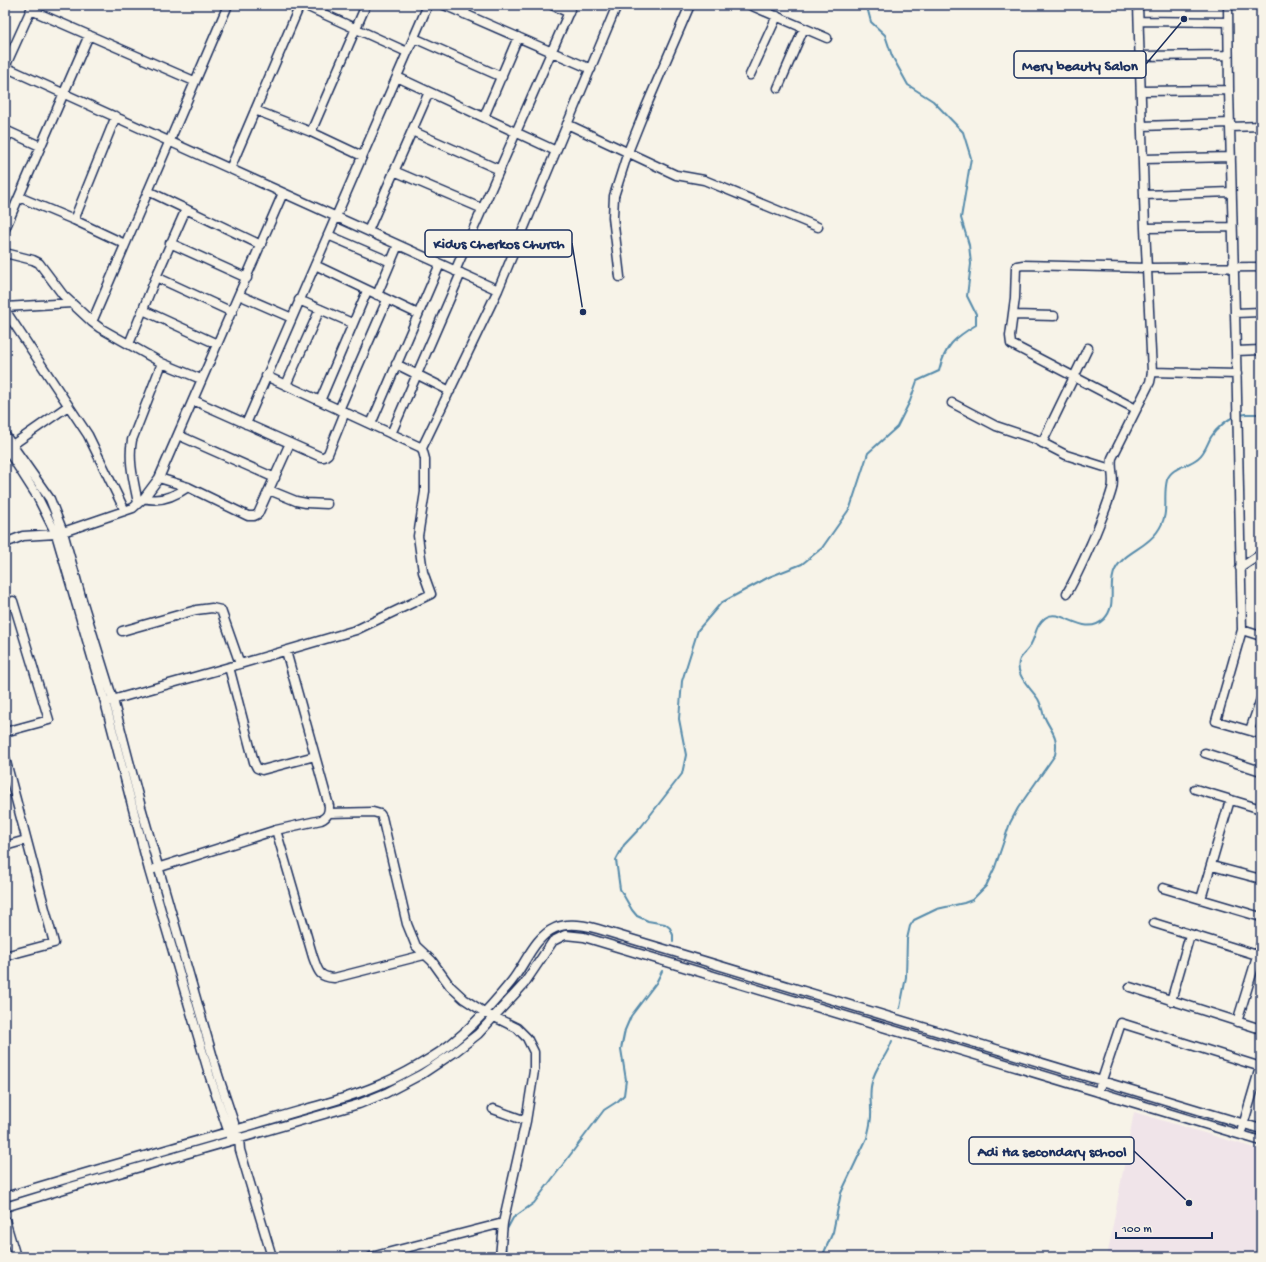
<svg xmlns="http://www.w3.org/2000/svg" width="1266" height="1262" font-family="'Gochi Hand',sans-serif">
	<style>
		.built { fill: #f0e4e9 }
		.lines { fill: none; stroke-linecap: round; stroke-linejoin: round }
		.stream { stroke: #568bab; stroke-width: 2 }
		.minor-casing { stroke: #1b2f5e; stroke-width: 11 }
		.minor { stroke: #f7f3e8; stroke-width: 8 }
		.leader { fill: none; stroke: #1b2f5e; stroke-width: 1.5 }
		.callout-dot { fill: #1b2f5e; stroke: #f7f3e8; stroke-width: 1.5 }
		.callout { fill: #f7f3e8; stroke: #1b2f5e; stroke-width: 1.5 }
		.callout-label { font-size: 15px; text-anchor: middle; font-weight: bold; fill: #1b2f5e }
	</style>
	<rect width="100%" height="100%" fill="#f7f3e8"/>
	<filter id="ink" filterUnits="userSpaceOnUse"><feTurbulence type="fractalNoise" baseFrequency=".025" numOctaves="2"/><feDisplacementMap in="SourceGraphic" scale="8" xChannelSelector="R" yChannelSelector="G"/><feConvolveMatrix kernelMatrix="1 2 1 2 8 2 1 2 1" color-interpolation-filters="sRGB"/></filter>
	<g filter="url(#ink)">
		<path class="built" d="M1134 1112 1261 1150V1257H1107Z"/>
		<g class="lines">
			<path class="stream" d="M1240 415 1246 414H1261
				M673 942V935L670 928 665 924 648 921 637 916 632 910 620 889 616 860 624 845 641 827 682 774 686 755 679 719 682 681 698 630 721 603 769 577 802 564 822 548 850 508 868 453 897 427 910 401 917 381 939 371C945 346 954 338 976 325V314L967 296 971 264 969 245 961 218 971 158 963 132 933 101 908 85 892 56 885 35 871 22 867 7 868 5
				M900 1008 906 977 907 939 910 926 914 920 937 909 964 903 972 900 986 886 995 867 1010 823 1018 808 1055 755C1059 735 1051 732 1044 716 1042 710 1041 704 1038 699 1031 688 1013 674 1020 659 1023 654 1029 650 1031 644 1036 635 1035 626 1045 618 1061 606 1084 639 1104 619 1118 605 1107 586 1115 570 1123 553 1146 548 1157 532 1171 513 1162 500 1167 480 1171 467 1189 466 1198 458 1205 453 1207 444 1211 437 1216 429 1227 419 1236 416
				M506 1231 513 1218 534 1203 604 1110 618 1101 624 1095 626 1080 621 1049 625 1030 631 1016 656 983 662 971
				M505 1240 506 1257
				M822 1257 833 1232 841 1193 867 1138C869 1129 872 1120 871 1110 871 1100 869 1092 872 1082 875 1067 887 1056 892 1041"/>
			<g class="minor-casing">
				<path id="minor" d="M304 5 407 52
					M444 5 591 69
					M552 5 569 13
					M750 5 827 38
					M1228 5 1229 90 1236 351 1242 630 1216 721 1261 734
					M31 10 194 81
					M464 14 468 5
					M1139 21 1228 22
					M414 38 502 77
					M1140 56 1228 55
					M5 67 498 290
					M5 67 33 5
					M750 75 777 16
					M397 77 556 151
					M778 88 804 28
					M1141 91 1229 90
					M255 110 311 132 362 156
					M484 117 518 37
					M567 124 676 175 704 180 818 227
					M1142 126 1230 123
					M1230 127 1261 126
					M5 130 40 146
					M412 131 500 170
					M311 132 366 5
					M5 141 9 132
					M1144 159 1231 157
					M230 169 300 5
					M394 171 483 209
					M148 191 261 245
					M1144 195 1231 192
					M19 197 74 220 125 244
					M74 220 116 116
					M1145 228 1232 227
					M5 229 89 35
					M368 231 429 92
					M328 235 391 262
					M170 243 247 278
					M5 253 33 260 39 263 63 295 92 322 100 328 162 363 201 379
					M315 265 418 314
					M455 271 572 5
					M156 277 232 312
					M620 277 613 217 614 196 628 152 646 107 690 5
					M239 295 292 318
					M377 295 398 245
					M299 300 352 323
					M5 307 72 303
					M5 310 88 435 125 511
					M143 310 217 344
					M1235 313 1261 312
					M1013 315 1054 316
					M92 322 228 5
					M129 344 156 277 186 209
					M1236 351 1261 350
					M396 364 450 391
					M1152 372 1237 374
					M266 376 422 448
					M286 385 320 309
					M193 400 321 457H324L328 454 345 412
					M320 401 367 291
					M952 403 996 426 1035 439 1066 455 1111 469
					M1136 409 1011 344 1010 336 1015 298 1016 267 1017 266 1023 265 1147 268 1261 267
					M339 410 387 300
					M246 424 428 5
					M371 424 440 264
					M391 434 461 273
					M5 435 50 499 63 532 82 600 113 700 141 807 218 1075 239 1138 240 1150 272 1257
					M178 435 275 478
					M1042 443 1088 348
					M5 446 37 496 56 534 105 702 149 870 210 1077 230 1136
					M8 448 68 406
					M159 478 188 487 248 516H254L258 514 290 443
					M269 490 296 501 306 503 327 504
					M144 498C160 503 175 496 188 487
					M138 503C134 482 128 461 132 440L162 363
					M5 543 23 536 56 534 63 532 133 508 144 498 159 478 283 193
					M1240 568 1261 554
					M1067 593C1078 574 1086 555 1095 535 1101 520 1108 504 1112 489 1115 478 1110 469 1112 458L1150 382 1152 372 1145 228 1138 5
					M1242 630 1261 636
					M122 631 196 610 212 608 221 610 240 664
					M229 667 254 762 257 768 262 770 315 756
					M105 702 240 664 356 630 431 594 423 572 418 536 425 492V459L422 448 498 290 617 5
					M1250 730 1261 699
					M5 732 49 720 13 601
					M1205 753 1261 771
					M5 758 54 943 5 956
					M1195 789 1261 809
					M329 813 373 812 380 814 382 817 407 924 416 946 432 961 450 986 464 999 484 1012 517 1028 527 1038 534 1052V1071L526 1121 503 1223 500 1257
					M276 830 313 957C318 970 318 977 334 978L424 955
					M5 846 26 840
					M1212 866 1261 879
					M154 869 276 830 321 820C327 817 329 814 329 806L286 651
					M1163 888 1261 917
					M1201 899 1230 800
					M1154 923 1257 955
					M1130 987 1261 1029
					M1171 1001 1190 935
					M1237 1022 1261 944
					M1098 1092 1121 1023 1261 1067
					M493 1109 526 1121
					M1242 1129 1261 1064
					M5 1197C93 1170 181 1146 269 1120 307 1108 352 1098 388 1081 402 1075 416 1067 429 1059 461 1040 488 1010 511 982 525 965 534 937 555 928 568 922 584 925 598 929L1261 1129
					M5 1207 74 1186 359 1104 386 1093 422 1074 455 1052 478 1034 524 984 553 941 565 935 584 937 1261 1141
					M5 1220 16 1257
					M371 1257 503 1223"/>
			</g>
			<use href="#minor" class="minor"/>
		</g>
	</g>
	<path class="leader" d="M1184 19L1146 64M583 312L572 243M1189 1203L1134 1151"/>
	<g class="callout-dot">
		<circle cx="1184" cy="19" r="4"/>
		<circle cx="583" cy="312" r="4"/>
		<circle cx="1189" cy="1203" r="4"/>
	</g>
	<g class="callout">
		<rect x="1014" y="51" width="132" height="27" rx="4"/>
		<rect x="425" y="230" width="147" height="27" rx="4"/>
		<rect x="969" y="1137" width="165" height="27" rx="4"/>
	</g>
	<g class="callout-label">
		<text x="1080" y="70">Mery beauty Salon</text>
		<text x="499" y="248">Kidus Cherkos Church</text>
		<text x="1052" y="1156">Adi Ha secondary school</text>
	</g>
	<rect width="1266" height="1262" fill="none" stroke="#f7f3e8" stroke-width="20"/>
	<rect x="10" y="10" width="1246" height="1242" fill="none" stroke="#1b2f5e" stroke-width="1.5" filter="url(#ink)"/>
	<path d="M1116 1232v6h96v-6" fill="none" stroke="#1b2f5e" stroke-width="2"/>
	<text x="1122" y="1232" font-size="12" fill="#1b2f5e" stroke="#f7f3e8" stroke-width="3" paint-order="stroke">100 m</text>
</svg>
